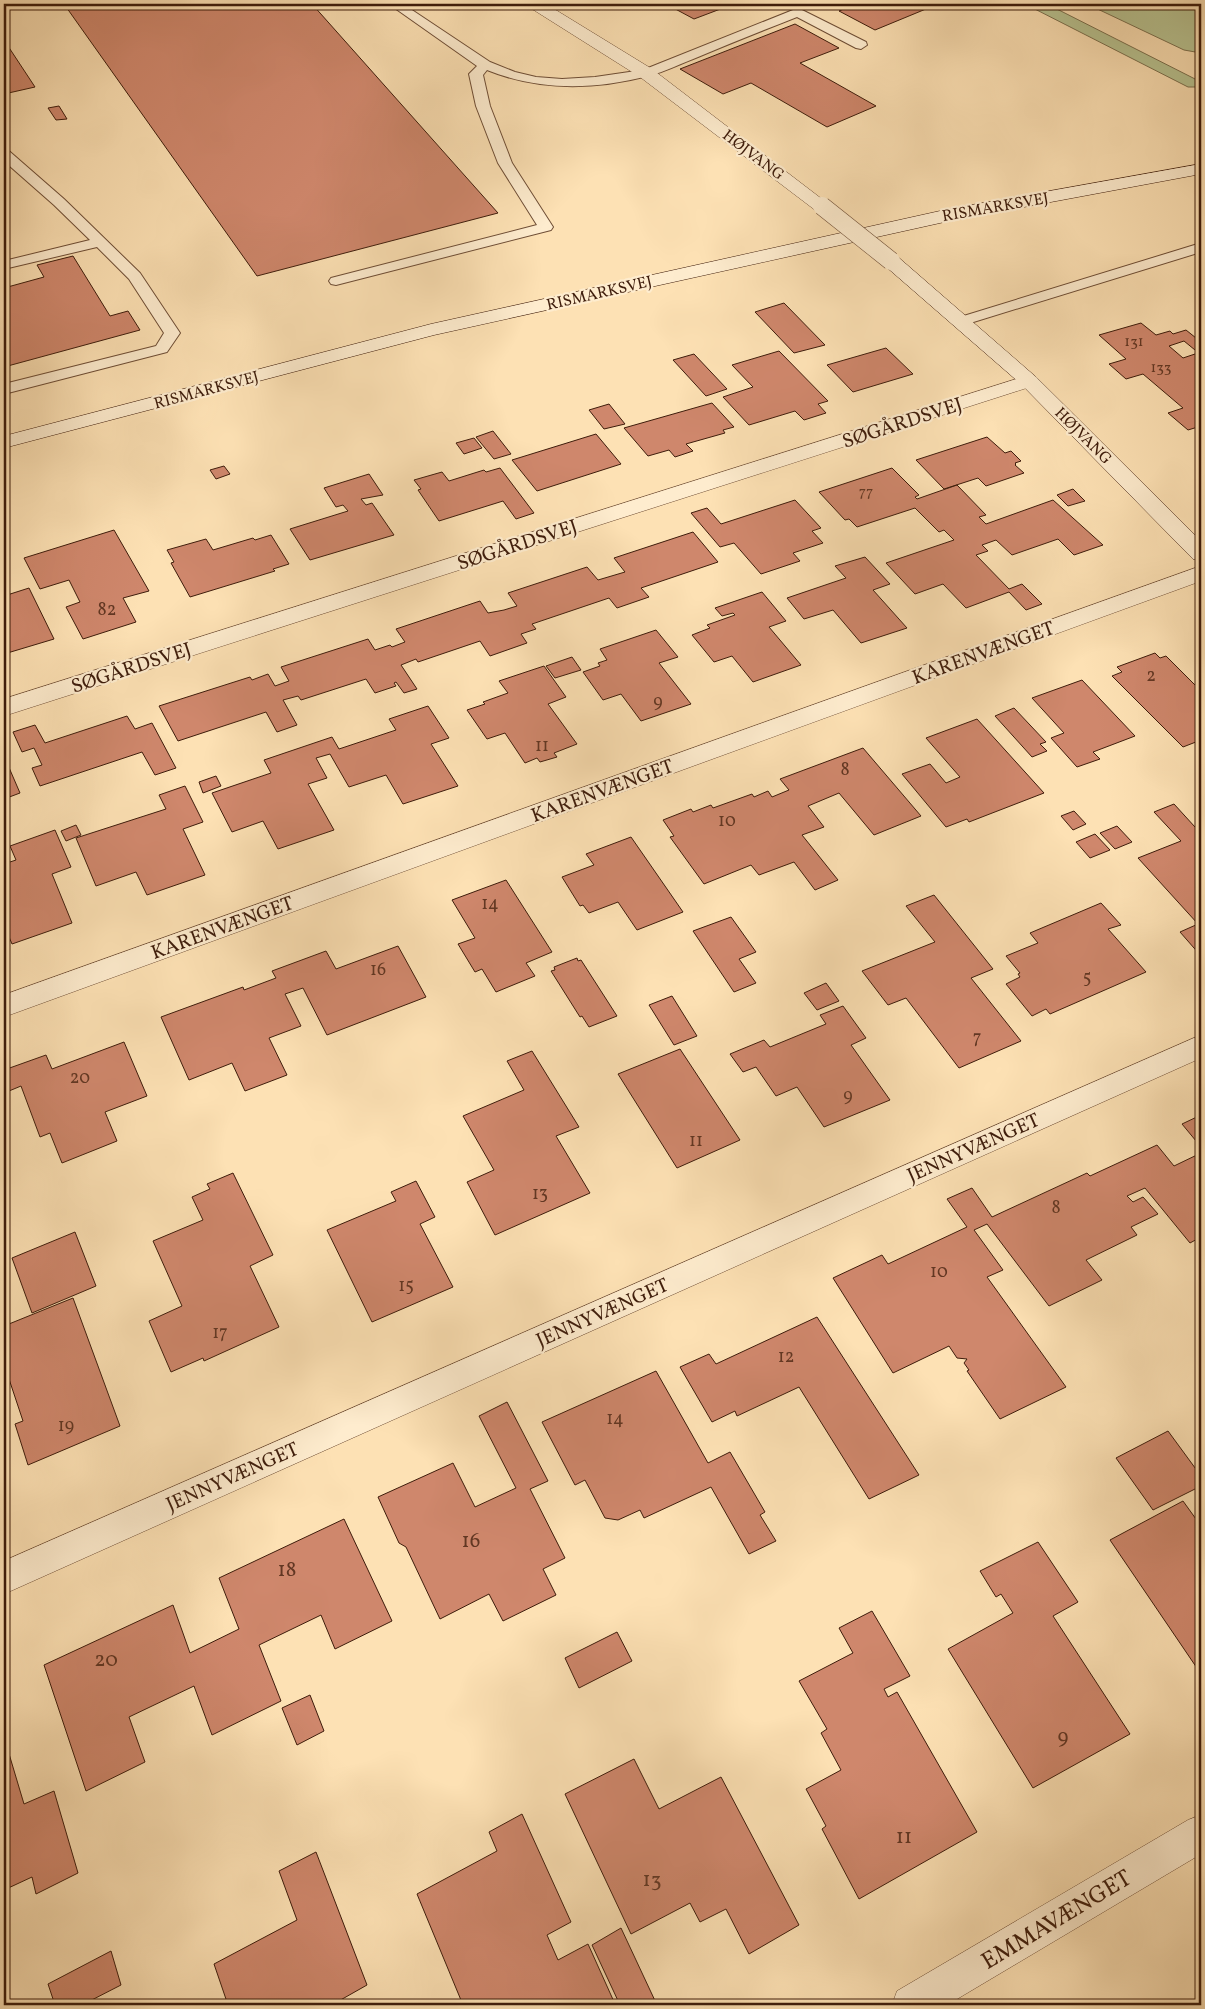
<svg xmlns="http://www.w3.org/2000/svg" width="1205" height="2009" font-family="Vollkorn,serif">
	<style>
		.green { fill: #b9c492; stroke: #7c704e }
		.building { fill: #cf876c; stroke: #3e1c0b }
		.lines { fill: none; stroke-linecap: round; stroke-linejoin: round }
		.lane-casing { stroke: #6e4d35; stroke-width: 2 }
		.street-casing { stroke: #6e4d35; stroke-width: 1 }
		.secondary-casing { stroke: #3e1c0b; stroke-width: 1 }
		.lane { fill: #feecce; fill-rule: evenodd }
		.street { fill: #feecce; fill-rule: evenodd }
		.secondary { fill: #feecce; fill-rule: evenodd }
		.street-bridge-casing { stroke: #6e4d35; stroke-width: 19; stroke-linecap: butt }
		.street-bridge { stroke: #feecce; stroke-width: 18 }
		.labels { text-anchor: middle; stroke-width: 4.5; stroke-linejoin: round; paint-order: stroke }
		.far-number-label { font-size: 15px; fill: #623723 }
		.far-street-label { font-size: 16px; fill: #3e1c0b; stroke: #feecce }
		.number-label { font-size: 18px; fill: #623723 }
		.street-label { font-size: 20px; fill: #3e1c0b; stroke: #feecce }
		.near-number-label { font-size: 21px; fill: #623723 }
		.near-street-label { font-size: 24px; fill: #3e1c0b; stroke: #feecce }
	</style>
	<rect width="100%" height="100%" fill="#fde1b4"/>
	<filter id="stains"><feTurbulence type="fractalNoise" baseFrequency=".004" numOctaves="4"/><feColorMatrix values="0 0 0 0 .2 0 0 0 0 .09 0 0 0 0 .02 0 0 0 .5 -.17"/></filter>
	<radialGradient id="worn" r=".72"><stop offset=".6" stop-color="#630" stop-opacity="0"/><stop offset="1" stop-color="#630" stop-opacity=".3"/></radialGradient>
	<path class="green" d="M1025 4H1047L1201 82V87H1188Z
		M1087 4H1201V53L1184 50Z"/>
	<path class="building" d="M64 4H312L498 213 257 276Z
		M666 4H729L731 5 694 19Z
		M856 4H938L875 30 839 11Z
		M795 24 839 48 800 63 876 106 827 127 751 83 723 94 680 69Z
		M4 40 35 87 4 94Z
		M59 106 67 119 56 120 48 108Z
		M73 256 110 316 128 311 140 330 4 367V288L44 277 37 265Z
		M784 303 825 345 794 353 755 312Z
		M1141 323 1156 335 1170 331 1173 334 1186 330 1201 342V348L1195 350 1184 341 1169 346 1183 358 1201 352V368L1197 369 1201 373V426L1188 430 1168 413 1183 408 1143 374 1126 379 1109 364 1126 359 1099 335Z
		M886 348 913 374 853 392 827 365Z
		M779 351 828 401 818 404 826 413 804 420 795 411 749 425 723 397 753 387 732 365Z
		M694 354 727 389 706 396 673 360Z
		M712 403 734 427 723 430 725 433 686 444 693 451 675 457 669 450 648 456 624 428Z
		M609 404 625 424 604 429 589 410Z
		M493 431 511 454 494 459 476 437Z
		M596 434 621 464 537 491 512 460Z
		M987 437 1005 453 1011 451 1021 461 1015 463 1016 464 1015 465 1024 473 986 486 978 478 944 489 916 460Z
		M474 438 482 448 464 454 456 443Z
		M224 466 230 474 216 479 210 470Z
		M500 468 534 513 516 519 503 501 439 521 418 490 421 489 414 480 442 472 449 481 484 470 486 472Z
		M892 468 919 495 915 497 917 499 957 485 986 515 979 517 986 524 1053 500 1103 545 1074 555 1058 539 1012 555 996 540 982 545 988 551 976 555 1009 589 1022 584 1042 604 1026 610 1009 592 966 608 943 584 915 594 886 563 954 540 944 530 939 532 915 508 857 527 849 519 845 520 819 492Z
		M369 474 383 495 361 499 366 505 372 503 394 535 310 560 290 529 348 511 343 505 336 507 324 488Z
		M1073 489 1085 501 1068 506 1057 495Z
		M795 500 821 528 812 531 823 543 793 553 800 561 761 574 734 543 720 547 691 513 707 508 721 524Z
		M114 530 149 591 123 598 136 622 83 639 66 607 80 602 69 580 40 589 24 558Z
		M693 532 718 562 641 588 649 597 617 608 609 598 532 624 536 629 521 634 527 643 490 656 480 641 418 662 416 659 401 665 417 689 404 693 396 682 394 683 396 686 375 693 366 679 301 700 298 696 283 700 297 725 277 732 266 712 178 741 159 706 250 677 252 680 268 674 275 686 289 681 281 667 368 639 375 650 390 645 392 647 405 642 396 629 480 601 488 613 504 610 517 606 508 593 587 567 598 580 625 572 614 558Z
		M271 535 289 564 273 569 275 571 190 597 171 563 174 562 167 550 206 539 213 550 253 538 255 540Z
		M865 557 890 584 873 590 907 628 861 643 833 610 804 619 787 598 846 578 835 566Z
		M29 588 54 639 4 654V596Z
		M762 592 786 621 769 627 801 665 753 682 732 656 714 662 692 635 710 628 707 625 735 615 733 613 722 616 715 608Z
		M656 630 678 657 659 663 691 704 641 721 621 694 603 700 583 672 600 666 598 663 607 660 600 649Z
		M1155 653 1160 658 1166 656 1195 685 1201 682V740L1183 747 1112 676 1122 672 1117 667Z
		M572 657 581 670 555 678 546 666Z
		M544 666 566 697 548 704 577 744 554 753 557 757 540 762 537 758 525 763 505 733 487 739 467 710 485 704 483 702 508 693 499 681Z
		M1082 680 1135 736 1093 752 1100 759 1077 767 1051 738 1064 733 1032 698Z
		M428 706 449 738 431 744 458 786 403 804 386 775 349 787 330 754 316 758 327 778 308 784 334 830 278 849 263 821 232 832 212 793 271 773 264 760 332 737 339 749 396 730 389 719Z
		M1014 708 1046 742 1040 744 1047 751 1032 757 995 716Z
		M127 716 135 729 152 723 176 768 155 775 142 752 40 786 32 768 42 765 34 748 22 752 13 732 35 725 45 743Z
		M977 719 1044 793 969 822 967 819 946 827 902 774 930 764 946 783 960 777 926 738Z
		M863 748 921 816 874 835 839 793 808 806 824 827 802 835 838 880 815 890 794 862 759 875 751 865 704 884 670 837 674 836 663 820 691 809 693 812 711 805 713 808 752 794 754 797 768 791 772 797 789 790 780 779Z
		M4 756 20 793 4 799Z
		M216 776 221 786 203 793 199 782Z
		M185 786 203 822 183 829 205 875 147 895 136 872 96 886 76 838 166 809 159 795Z
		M1174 804 1195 827 1198 826 1201 830V956L1180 932 1198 924 1138 858 1181 841 1154 812Z
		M1074 811 1086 824 1073 830 1061 816Z
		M76 825 81 835 66 841 61 831Z
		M1117 826 1132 842 1115 849 1100 833Z
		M55 830 71 867 52 874 72 923 12 944 4 925V864L16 860 10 846Z
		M1095 834 1110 850 1090 858 1076 842Z
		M631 837 683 912 637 930 618 902 589 913 583 905 580 906 562 877 594 865 586 854Z
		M506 880 552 952 526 963 535 976 496 992 482 969 475 972 458 944 475 938 452 900Z
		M934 895 993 969 971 978 1021 1041 959 1068 906 998 888 1005 862 971 935 942 906 906Z
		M1101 903 1121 925 1108 929 1146 972 1050 1014 1046 1009 1032 1016 1006 984 1020 977 1018 974 1020 973 1006 956 1038 943 1030 933Z
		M731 917 756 952 739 959 756 983 734 992 693 931Z
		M398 946 426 997 327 1035 303 988 285 994 301 1026 269 1038 287 1075 245 1091 232 1063 189 1080 161 1017 243 987 244 990 276 978 272 971 326 951 336 969Z
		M577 958 578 961 581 960 617 1016 589 1027 582 1016 580 1017 551 971 555 970 554 967Z
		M826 983 839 1001 817 1010 804 993Z
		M672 996 697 1036 674 1045 649 1005Z
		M843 1006 866 1038 851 1045 890 1100 824 1127 797 1087 776 1096 756 1067 743 1072 730 1054 764 1040 770 1047 826 1024 820 1015Z
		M124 1042 147 1096 105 1112 117 1141 62 1163 50 1133 40 1137 21 1086 9 1091 4 1078V1070L46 1055 52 1069Z
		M680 1049 740 1140 677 1168 618 1074Z
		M532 1051 579 1127 556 1136 590 1193 495 1235 467 1182 494 1170 463 1116 524 1090 507 1061Z
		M1201 1115V1147L1182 1124Z
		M1157 1145 1174 1166 1201 1153V1241L1199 1238 1190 1243 1145 1188 1127 1196 1133 1202 1143 1197 1158 1214 1131 1227 1137 1235 1086 1260 1102 1280 1049 1306 987 1224 974 1230 1003 1270 987 1277 1066 1387 1000 1419 967 1371 969 1370 964 1363 967 1359 957 1358 949 1346 893 1373 833 1278 882 1255 888 1264 967 1227 947 1199 972 1188 992 1217 1087 1173 1090 1176Z
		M233 1173 273 1255 250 1266 279 1327 204 1361 203 1358 171 1372 149 1321 182 1306 153 1241 203 1220 192 1197 210 1189 207 1184Z
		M416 1181 435 1217 420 1224 453 1287 372 1322 327 1230 396 1201 391 1192Z
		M75 1232 96 1286 32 1313 12 1258Z
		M73 1298 120 1426 28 1465 15 1424 23 1421 4 1364V1326Z
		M817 1317 919 1475 869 1499 799 1387 737 1416 735 1411 712 1422 680 1367 709 1354 716 1364Z
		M656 1371 708 1463 730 1452 765 1512 760 1515 776 1541 749 1554 711 1487 644 1518 640 1510 618 1520 605 1518 585 1480 575 1485 542 1422Z
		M507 1402 548 1481 530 1489 565 1558 543 1569 556 1595 503 1621 489 1594 440 1619 406 1547 399 1543 378 1497 453 1463 475 1507 516 1488 479 1416Z
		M1168 1431 1201 1476V1486L1153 1510 1116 1458Z
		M1183 1501 1201 1526V1674L1110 1540Z
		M344 1519 392 1621 335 1649 321 1615 259 1645 281 1701 212 1735 194 1686 129 1717 145 1762 86 1791 44 1665 173 1605 190 1653 239 1629 219 1578Z
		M1038 1542 1078 1602 1053 1616 1130 1734 1033 1788 948 1649 1013 1613 1001 1594 996 1597 980 1571Z
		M872 1611 910 1676 884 1689 888 1697 897 1692 977 1832 859 1899 822 1829 826 1826 806 1789 841 1770 821 1733 827 1729 799 1681 853 1653 839 1628Z
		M617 1632 632 1661 579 1688 565 1658Z
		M310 1695 324 1731 297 1745 282 1708Z
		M4 1737 24 1804 54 1791 78 1873 36 1894 32 1877 4 1890Z
		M634 1759 659 1809 721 1777 799 1925 749 1954 726 1909 700 1922 690 1903 631 1934 565 1794Z
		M522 1814 571 1922 547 1935 558 1960 588 1944 615 2004 613 2005H463L417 1894 497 1851 489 1832Z
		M316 1852 367 1985 337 2002 338 2005H228L214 1964 297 1920 279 1871Z
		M621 1928 657 2005H620L592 1945Z
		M111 1951 121 1985 82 2005H55L48 1984Z"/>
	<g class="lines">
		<g class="lane-casing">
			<path id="lane" d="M389 4H403L490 62 515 72 536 77 562 79 595 77 643 70 798 8 866 42 867 45 861 49 856 48 797 17C764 30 731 43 698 57 682 63 665 72 648 76 594 90 539 91 487 70L483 75 490 106 512 163 553 227 551 230 336 285 331 284 329 281 331 278 537 225 498 163 476 106 469 74 477 66Z
				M4 150 9 151 64 199 140 273 180 333 167 352 4 394V384L156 346 164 333 129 279 97 247 4 269V261L90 240 54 205 4 161Z
				M1201 243V252L967 324H957L954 321 957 318Z"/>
		</g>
		<g class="street-casing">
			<path id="street" d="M527 4H546L652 69 831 206 829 210 822 212 815 210 640 77 529 7Z
				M1029 375 1036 377 1039 381 1036 385 4 716V699Z
				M1201 566V581L4 1017V995Z
				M1201 1035V1058L4 1594V1561Z
				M1201 1815V1854L947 2005H892L897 1991 1188 1820Z"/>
		</g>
		<g class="secondary-casing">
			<path id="secondary" d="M1201 164V174L949 221 434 335 4 448V436L431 324 949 209Z
				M891 255 898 257 1036 377 1201 541V561L1193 559 1022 385 884 265 881 261 884 257Z"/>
		</g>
		<use href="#lane" class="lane"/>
		<use href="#street" class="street"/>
		<use href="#secondary" class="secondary"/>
		<g class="street-bridge-casing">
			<path id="street-bridge" d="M822 206 891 261"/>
		</g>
		<use href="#street-bridge" class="street-bridge"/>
	</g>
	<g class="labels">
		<g class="far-number-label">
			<text x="1134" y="346">131</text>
			<text x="1161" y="372">133</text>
			<text x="866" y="496">77</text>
		</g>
		<g class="far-street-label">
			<text transform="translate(754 154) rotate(37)" y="6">HØJVANG</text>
			<text transform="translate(995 206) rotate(-10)" y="6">RISMARKSVEJ</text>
			<text transform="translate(599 292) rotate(-13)" y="6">RISMARKSVEJ</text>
			<text transform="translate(206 389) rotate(-15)" y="6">RISMARKSVEJ</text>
			<text transform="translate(1084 435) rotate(45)" y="6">HØJVANG</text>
		</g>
		<g class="number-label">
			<text x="107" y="615">82</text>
			<text x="1151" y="681">2</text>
			<text x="658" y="707">9</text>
			<text x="542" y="751">11</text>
			<text x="845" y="775">8</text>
			<text x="727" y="826">10</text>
			<text x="490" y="909">14</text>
			<text x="378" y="975">16</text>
			<text x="1087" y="983">5</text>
			<text x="977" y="1043">7</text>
			<text x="80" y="1083">20</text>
			<text x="848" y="1101">9</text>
			<text x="696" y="1146">11</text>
			<text x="540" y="1199">13</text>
			<text x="1056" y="1213">8</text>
			<text x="939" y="1277">10</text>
			<text x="406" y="1291">15</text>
			<text x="220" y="1338">17</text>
			<text x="786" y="1362">12</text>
			<text x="615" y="1424">14</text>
			<text x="66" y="1431">19</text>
		</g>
		<g class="street-label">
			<text transform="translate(902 422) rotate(-18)" y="7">SØGÅRDSVEJ</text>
			<text transform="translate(517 544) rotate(-18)" y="7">SØGÅRDSVEJ</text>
			<text transform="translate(983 652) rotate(-20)" y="7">KARENVÆNGET</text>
			<text transform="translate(131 667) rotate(-18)" y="7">SØGÅRDSVEJ</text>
			<text transform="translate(602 790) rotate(-20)" y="7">KARENVÆNGET</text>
			<text transform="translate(222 927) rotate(-20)" y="7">KARENVÆNGET</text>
			<text transform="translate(973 1147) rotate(-24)" y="7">JENNYVÆNGET</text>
			<text transform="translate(602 1312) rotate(-24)" y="7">JENNYVÆNGET</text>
			<text transform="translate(232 1476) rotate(-24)" y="7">JENNYVÆNGET</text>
		</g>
		<g class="near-number-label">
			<text x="471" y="1547">16</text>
			<text x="287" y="1576">18</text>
			<text x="106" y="1666">20</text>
			<text x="1063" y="1743">9</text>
			<text x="904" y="1843">11</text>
			<text x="652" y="1886">13</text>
		</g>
		<g class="near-street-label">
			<text transform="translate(1056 1919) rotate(-31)" y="8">EMMAVÆNGET</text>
		</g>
	</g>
	<rect width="1205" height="2009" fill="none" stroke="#fde1b4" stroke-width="20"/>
	<rect x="5" y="5" width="1195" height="1999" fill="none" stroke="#3e1c0b" stroke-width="2.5"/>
	<rect x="10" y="10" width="1185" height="1989" fill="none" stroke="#3e1c0b"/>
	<rect width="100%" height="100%" filter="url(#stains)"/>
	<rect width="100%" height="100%" fill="url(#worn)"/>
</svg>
